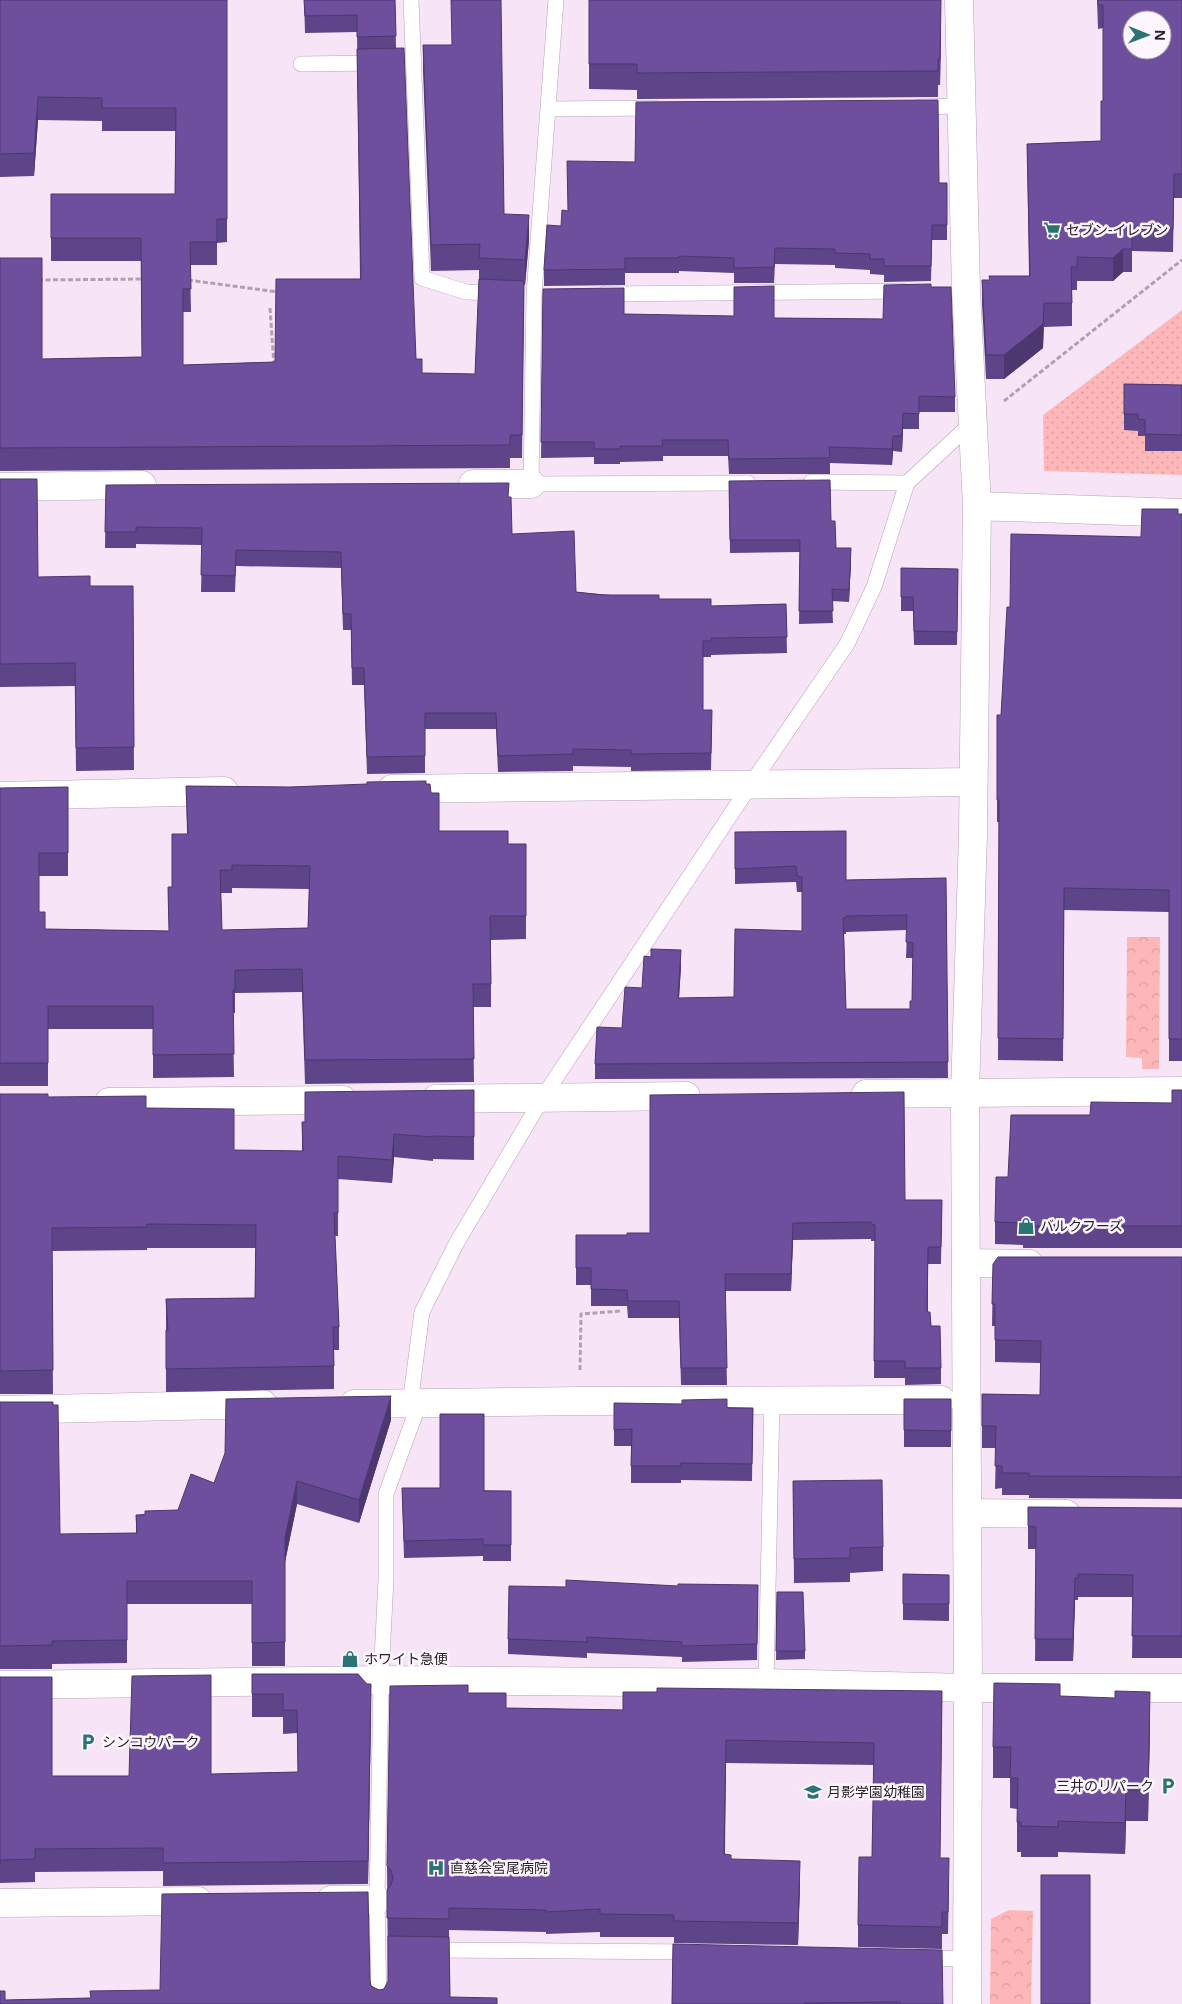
<svg xmlns="http://www.w3.org/2000/svg" width="1182" height="2004" font-family="'Noto Sans','Noto Sans JP',sans-serif">
	<style>
		.grass { fill: url(#grass-dots) }
		.park { fill: url(#park-crowns) }
		.lines { fill: none; stroke-linecap: round; stroke-linejoin: round }
		.lane-casing { stroke: #b4a4b5; stroke-width: 16 }
		.street-casing { stroke: #b4a4b5; stroke-width: 29 }
		.secondary-casing { stroke: #b4a4b5; stroke-width: 29 }
		.path { stroke: #afa1af; stroke-width: 3; stroke-dasharray: 5 2.5; stroke-linecap: butt }
		.lane { stroke: #fff; stroke-width: 15 }
		.street { stroke: #fff; stroke-width: 28 }
		.secondary { stroke: #fff; stroke-width: 28 }
		.wall { fill: #5e4488; fill-rule: evenodd }
		.shaded-wall { fill: #4c376f }
		.building { fill: #6d4f9e; stroke: #4c376f; fill-rule: evenodd }
		.labels { text-anchor: middle; stroke-width: 5; stroke-linejoin: round; paint-order: stroke }
		.poi-label { font-size: 14px; fill: #272127; stroke: #fef6fe; text-anchor: start }
	</style>
	<defs>
		<pattern id="grass-dots" width="8" height="8" patternUnits="userSpaceOnUse" patternTransform="scale(1.25)"><rect width="8" height="8" fill="#feb7b8"/><path d="M2 2h.1M6 6h.1" fill="none" stroke="#da9d9e" stroke-width="1.8" stroke-linecap="round"/></pattern>
		<pattern id="park-crowns" width="20" height="18" patternUnits="userSpaceOnUse" patternTransform="scale(1.25)"><rect width="20" height="18" fill="#feb7b8"/><path d="M2 6a3 3 0 1 1 6 0M12 15a3 3 0 1 1 6 0" fill="none" stroke="#da9d9e"/></pattern>
	</defs>
	<rect width="100%" height="100%" fill="#f7e5f7"/>
	<path class="grass" d="M1182 310V475L1044 471 1043 415Z"/>
	<path class="park" d="M1127 937H1160L1159 1069H1142V1058L1126 1057Z
		M1009 1910 1033 1911 1031 2004H990L991 1919Z"/>
	<g class="lines">
		<g class="lane-casing">
			<path id="lane" d="M411 0 422 278 466 292 497 293
				M556 0 534 295 531 484 748 483
				M301 64 377 63
				M918 107 961 106
				M549 109 655 108
				M605 294 902 291
				M811 482 907 483
				M410 1404 422 1312 456 1244 543 1097 751 784 847 644 874 587 907 483 972 423
				M766 1683 772 1400
				M430 1950 692 1952
				M923 1958 967 1959
				M379 2004 377 1900 381 1680 386 1578V1494L419 1404"/>
		</g>
		<g class="street-casing">
			<path id="street" d="M959 0 966 290 977 506 973 834 965 1093 968 1688 967 2004
				M473 484H531
				M0 487 142 485
				M977 506 1182 513
				M392 789 973 782
				M0 796 224 791
				M866 1094 965 1093
				M436 1099 686 1096
				M109 1102 343 1100
				M966 1263 1029 1264
				M354 1404 580 1401 941 1400
				M0 1410 263 1404
				M967 1513 1066 1514
				M0 1685 381 1680 766 1683 968 1688H1182
				M331 1900H377
				M0 1903 198 1901"/>
		</g>
		<g class="secondary-casing">
			<path id="secondary" d="M965 1093 1182 1091"/>
		</g>
		<path class="path" d="M38 280 144 279
			M188 280 278 292
			M270 308 274 366
			M1004 401 1182 260
			M580 1370 581 1314 621 1311"/>
		<use href="#lane" class="lane"/>
		<use href="#street" class="street"/>
		<use href="#secondary" class="secondary"/>
	</g>
	<path class="wall" d="M0 0H227V242L217 243V265H190L191 312H183V365L275 362 360 279 357 32 305 33 304 0H395L396 48 416 359 422 373 475 374 479 279V270L431 271 423 71V45L504 214 529 240 525 285H524L522 458H510V468L0 471V258L42 359 142 357 141 261H51V194H175L176 131H102V121L38 120 34 176 0 177Z
		M589 0 941 31 940 85H938V97L637 99V90L589 89Z
		M1097 0H1182V198H1174L1173 252 1132 251V272H1123L1113 281H1077V290H1072V326L1044 327 1043 348 1004 379H986L982 303V280H989L1029 276 1027 144 1101 141 1103 101V28L1098 29Z
		M939 183H947V240H932L931 281 884 282V275L870 274V270L835 268V265L775 264 774 283H734V273L679 271V273H625V285L544 286V270L561 226 568 211Z
		M931 287 955 397V412H919V429H903L902 452 893 451 892 465 830 463V474H729L728 456H663V461L620 462V464H594V457L541 458 543 289 624 314 774 318 883 319Z
		M1124 384 1182 385V451H1145V436H1138V431L1124 430Z
		M0 479 38 577 90 586H133L134 770 76 771 75 686 0 687Z
		M729 481 831 521 836 548 851 560 849 602 832 601 833 623 799 624 800 552 730 553Z
		M106 485 509 497 512 534 576 592 659 599 711 606 786 604 787 653 711 655V657H703V710L712 727 711 770 631 771V767L573 766V771L498 772 496 729H425V773L367 774 364 685H352L351 630H343L341 568 236 566 235 592H201L202 545 136 544V548H105Z
		M1178 514H1182V1061H1169V912L1064 910 1063 1061 998 1060 999 822H997V715H1001L1010 607 1141 537Z
		M901 568 958 569 957 645H914L913 611H901Z
		M426 784 431 793 439 831 508 844H526V939L491 940V1007H473L474 1082 305 1084 302 992 235 993V1013H233L234 1077 153 1078V1029H48V1086H0V788L68 787V876H39V912L45 929 169 931 168 887H172L187 834 186 786 290 787ZM232 888 309 889 308 928 222 930 221 893H232Z
		M735 832 846 880 946 878 948 1078 595 1079V1064L622 1028 642 988 651 957 681 966 679 998 734 997 802 931V892H797L796 882 735 884ZM907 930 906 958H913L912 1001 910 1009H846L844 934H846V932Z
		M474 1090V1160L433 1159V1161L394 1157 392 1183 338 1179V1236H335L339 1327V1350H334V1389L166 1392V1299L255 1298 256 1248H147V1250L52 1251 53 1394H0V1094L48 1097 146 1108 234 1150 302 1151V1122Z
		M1182 1090V1248H1023V1245L995 1244V1222L1008 1177 1090 1115 1172 1103Z
		M905 1200H942L941 1264H928V1312L941 1368V1384L905 1385V1378H874L875 1241H871V1239L793 1240 791 1291H725L727 1385H681L679 1318H628L627 1306H591V1285H576V1235H627L650 1233Z
		M1182 1258V1499L1029 1498V1495H1002V1488L995 1489 996 1448H982V1394L1040 1395 1041 1363 995 1362V1326H992L993 1264Z
		M904 1399H951V1447H904Z
		M0 1402 60 1534 136 1533V1515L178 1510 214 1483 391 1420 359 1523 297 1504 285 1562V1666H252V1604H127V1663L52 1664V1669H0Z
		M614 1403 753 1408 752 1481 681 1480V1483H631V1446H614Z
		M793 1481 883 1547V1571L850 1573V1582L794 1583Z
		M402 1488 511 1491V1561H483V1556L404 1558Z
		M1028 1507 1182 1509V1658H1132L1133 1597H1078V1600H1075L1073 1661H1035L1036 1549H1028Z
		M903 1574 949 1575V1621L903 1620Z
		M777 1592 805 1651V1659L776 1660Z
		M758 1600 757 1660 682 1662V1657L587 1653V1658L508 1654V1639Z
		M252 1674 371 1708 368 1884 163 1886V1871L35 1872V1882L0 1883V1887V1677L52 1776H129L298 1772 297 1733 283 1734V1717H252Z
		M942 1691 940 1858 949 1881 948 1934H942V1949L858 1947V1925L872 1857 874 1765 726 1763 725 1854 731 1859 800 1883 798 1945 674 1943V1937H600V1932L546 1934V1932L449 1930 450 1997 5 2000 91 1998 160 1990 370 1981 371 1986 379 1990 384 1989 388 1982 387 1866 468 1693 506 1708 623 1710 657 1692Z
		M1060 1696 1150 1723 1148 1821H1126L1125 1854 1058 1852V1857H1021V1852H1017V1809L1010 1808V1778H993V1747Z
		M673 1944 943 2004H672Z"/>
	<path class="shaded-wall" d="M941 0V31L940 85V59Z
		M38 97V120L34 176V153Z
		M529 215V240L525 285V260Z
		M1123 249V272L1113 281V258Z
		M1044 303 1043 348 1004 379V355Z
		M903 413V429L902 452V436Z
		M893 436V451L892 465V449Z
		M851 548V560L849 602V590Z
		M681 950V966L678 1013V998Z
		M394 1134V1157L392 1183V1160Z
		M793 1223V1240L791 1291V1274Z
		M391 1396V1420L359 1523V1500Z
		M297 1481V1504L285 1562V1666V1538Z
		M1075 1578V1600L1073 1661V1639Z
		M371 1684V1708L368 1884V1861Z
		M1150 1692V1723L1148 1821V1791Z
		M1126 1790V1821L1125 1854V1823Z
		M800 1861V1883L798 1945V1923Z"/>
	<path class="building" d="M0 0H227V219H217V242H190L191 289H183V365L275 362 276 279H361L357 49 404 48 416 359H422V373L475 374 479 279 524 281 522 435H510V445L0 448V258H42V359L142 357 141 238H51V194H175L176 108H102V98L38 97 34 153 0 154Z
		M304 0H395L396 36 357 37V15L305 16Z
		M451 0H501L504 214 529 215 525 260 479 258 480 244 431 245 423 45H452Z
		M589 0H941L940 59H938V71L637 73V64H589Z
		M1098 0H1182V174H1174L1173 229 1132 228V249H1123L1113 258 1077 257V267H1071L1072 303H1044L1043 324 1004 355H986L982 280H990L989 276H1030L1027 144 1101 141V101H1103V5H1098ZM1132 20H1162V50H1132Z
		M938 100 939 183H947V225H932L931 266H884V259H870V254L835 253V249L775 248 774 267 734 268V258L679 256V258H625V269L544 270 547 225 561 226 562 210 568 211 567 161 635 162 636 102Z
		M931 284V287H951L955 397 919 396V414L903 413 902 436H893L892 449 829 447 830 458 729 459 728 440H662L663 446H620V449H594V442H541L543 289 624 288V314L734 316V287L774 286V318L883 319 884 285Z
		M1124 384 1182 385V435L1145 434V420L1138 419V414H1124Z
		M0 479H37L38 577 90 576V586H133L134 747 76 748 75 663 0 664Z
		M830 480 831 521H835L836 548H851L849 590 832 589 833 611H799L800 540H730L729 481Z
		M509 483 508 497H511L512 534 574 531 576 592 603 595H659V599H711V606L786 604 787 637 711 638V641H703V710H712L711 753 631 754V750L573 749V754L498 756 496 713H425V756L367 757 364 668H352L351 614H343L341 552 236 550 235 576 201 575 202 528 136 527V532H105L106 485Z
		M1142 509H1178V514H1182V1039H1169V890L1064 888 1063 1039 998 1038 999 800H997V715H1001L1007 607H1010L1011 534 1141 537Z
		M901 568 958 569 957 632 914 631 913 597H901Z
		M426 781V784H430L431 793H439V831H508V844H526V916H490L491 984H473L474 1059 305 1060 302 969 235 970V990H233L234 1054 153 1055V1006H48V1063H0V788L68 787V853H39V912H45V929L169 931 168 887H172V834H188L186 786 290 787 367 784V782ZM232 865 310 866 308 928 222 930 220 870H232Z
		M846 831V880L946 878 948 1062 595 1064 597 1027 622 1028 625 987 642 988 644 956 651 957V949L681 950 678 998 734 997 735 929 802 931V877L797 876 796 866 735 869V832ZM907 915 906 942 913 943 912 1001H910V1009H846L843 918H846V916Z
		M474 1090V1137L433 1136V1137L394 1134 392 1160 338 1156V1213H334L339 1327H333L334 1366 166 1369V1330H168L166 1299 255 1298 256 1225 147 1224V1227L52 1228 53 1370 0 1371V1094H48V1097L146 1096V1108L234 1109V1150L303 1151 302 1122H305V1092Z
		M1172 1090H1182V1226H1023L1026 1223 995 1222 996 1177H1008L1011 1115H1090L1091 1102 1172 1103Z
		M904 1092 905 1200H942L941 1247H928L927 1312H930L931 1326H940L941 1368H905V1361H874L875 1225 871 1224V1222L793 1223 791 1274H725L727 1368H681L679 1301H628L627 1290 591 1289V1268H576V1235H627V1233H650V1095Z
		M998 1257H1182V1477L1029 1476V1473H1002V1466H995L996 1426H982V1394L1040 1395 1041 1341 995 1340V1304H992L993 1264Z
		M391 1396 359 1500 297 1481 285 1538V1642L252 1643V1581H127V1640L52 1641V1645L0 1646V1402H53V1405H58L60 1534 137 1533 136 1515H145V1511L178 1510 191 1474 214 1483 225 1453 226 1399Z
		M727 1399V1408H753L752 1464 681 1463V1466H631L632 1429 614 1430V1403L682 1404V1400Z
		M904 1399H951V1431L904 1430Z
		M440 1414H484V1491H511V1545H483V1539L404 1541 402 1488H440Z
		M882 1480 883 1547 850 1548V1558L794 1559 793 1481Z
		M1028 1507 1182 1508V1636H1132L1133 1575 1078 1574V1578H1075L1073 1639H1035L1036 1527 1028 1526Z
		M903 1574 949 1575V1604H903Z
		M566 1580 678 1586V1584L758 1585 757 1644 682 1646V1642L587 1637V1642L508 1639 509 1586 566 1587Z
		M777 1592H803L805 1651H776Z
		M252 1674H358L367 1684H371L368 1861 163 1863V1848L35 1849V1859L0 1860V1864V1677H52V1776H129L132 1676 211 1675V1774L298 1772 297 1710H283V1694H252Z
		M994 1683 1060 1684V1696L1115 1698V1691L1150 1692 1148 1791 1126 1790 1125 1823 1058 1821V1827L1021 1826V1822H1017L1018 1778H1010L1011 1747H993Z
		M468 1685V1693H506V1708L623 1710V1692H657V1688L942 1691 940 1858H949L948 1912H942V1927L858 1925 859 1857H872L874 1743 726 1740 724 1854 731 1855V1859L800 1861 798 1923 674 1921V1915L600 1914V1909L546 1912V1910L449 1908V1919L387 1918V1890L391 1885 393 1878 391 1870 387 1866 390 1686Z
		M1041 1875H1090V2004H1041Z
		M368 1892 370 1981 371 1986 379 1990 384 1989 388 1981V1936L449 1937 450 1997 497 1998V2004H0V1991H5V2000L91 1998 90 1991 160 1990 162 1894Z
		M673 1944 942 1950 943 2004H900V2002L805 2003V2004H672Z"/>
	<defs>
		<g id="supermarket-bare" transform="scale(1.35)"><path d="M-6-5.5h2.5l.6 2H6L4.5 2H-2.5L-4.4-4H-6ZM-1.5 3.2a1.3 1.3 0 1 0 .1 0ZM3 3.2a1.3 1.3 0 1 0 .1 0Z" fill="#2a7473" stroke="#fef6fe" stroke-width="2.5" paint-order="stroke"/></g>
		<g id="shop-bare" transform="scale(1.35)"><path d="M-5-2.5h2.3a2.7 3.5 0 0 1 5.4 0H5L5.5 6h-11ZM-1.5-2.5h3a1.5 2.3 0 0 0-3 0Z" fill="#2a7473" stroke="#fef6fe" stroke-width="2.5" paint-order="stroke"/></g>
		<g id="parking-bare" transform="scale(1.35)"><path d="M-3.5-5.5H1a3.5 3.5 0 0 1 0 7H-1V5.5H-3.5ZM-1-3.4V-.6H.8a1.4 1.4 0 0 0 0-2.8Z" fill="#2a7473" stroke="#fef6fe" stroke-width="2.5" paint-order="stroke"/></g>
		<g id="school-bare" transform="scale(1.35)"><path d="M0-5L7-2L0 1L-7-2ZM-4 1L0 2.5L4 1V4Q0 6-4 4Z" fill="#2a7473" stroke="#fef6fe" stroke-width="2.5" paint-order="stroke"/></g>
		<g id="hospital-bare" transform="scale(1.35)"><path d="M-5-5h3v3.5h4V-5h3V5h-3V1.5h-4V5h-3Z" fill="#2a7473" stroke="#fef6fe" stroke-width="2.5" paint-order="stroke"/></g>
	</defs>
	<g fill-rule="evenodd">
		<use href="#supermarket-bare" x="1052" y="230"/>
		<use href="#shop-bare" x="1026" y="1226"/>
		<use href="#shop-bare" x="350" y="1659"/>
		<use href="#parking-bare" x="88" y="1742"/>
		<use href="#parking-bare" x="1168" y="1786"/>
		<use href="#school-bare" x="813" y="1792"/>
		<use href="#hospital-bare" x="436" y="1868"/>
	</g>
	<g class="labels">
		<g class="poi-label">
			<text x="1066" y="235">セブン-イレブン</text>
			<text x="1040" y="1231">バルクフーズ</text>
			<text x="364" y="1664">ホワイト急便</text>
			<text x="102" y="1747">シンコウパーク</text>
			<text x="1154" y="1791" text-anchor="end">三井のリパーク</text>
			<text x="827" y="1797">月影学園幼稚園</text>
			<text x="450" y="1873">直慈会宮尾病院</text>
		</g>
	</g>
	<g transform="translate(1147 35) rotate(91)"><circle r="24" fill="#fef6fe" stroke="#a8a1a8"/>
	<path d="M0-4L9 19L0 12L-9 19Z" fill="#2a7473"/>
	<text y="-8" font-size="14" font-weight="bold" text-anchor="middle" fill="#272127">N</text>
	</g>
</svg>
